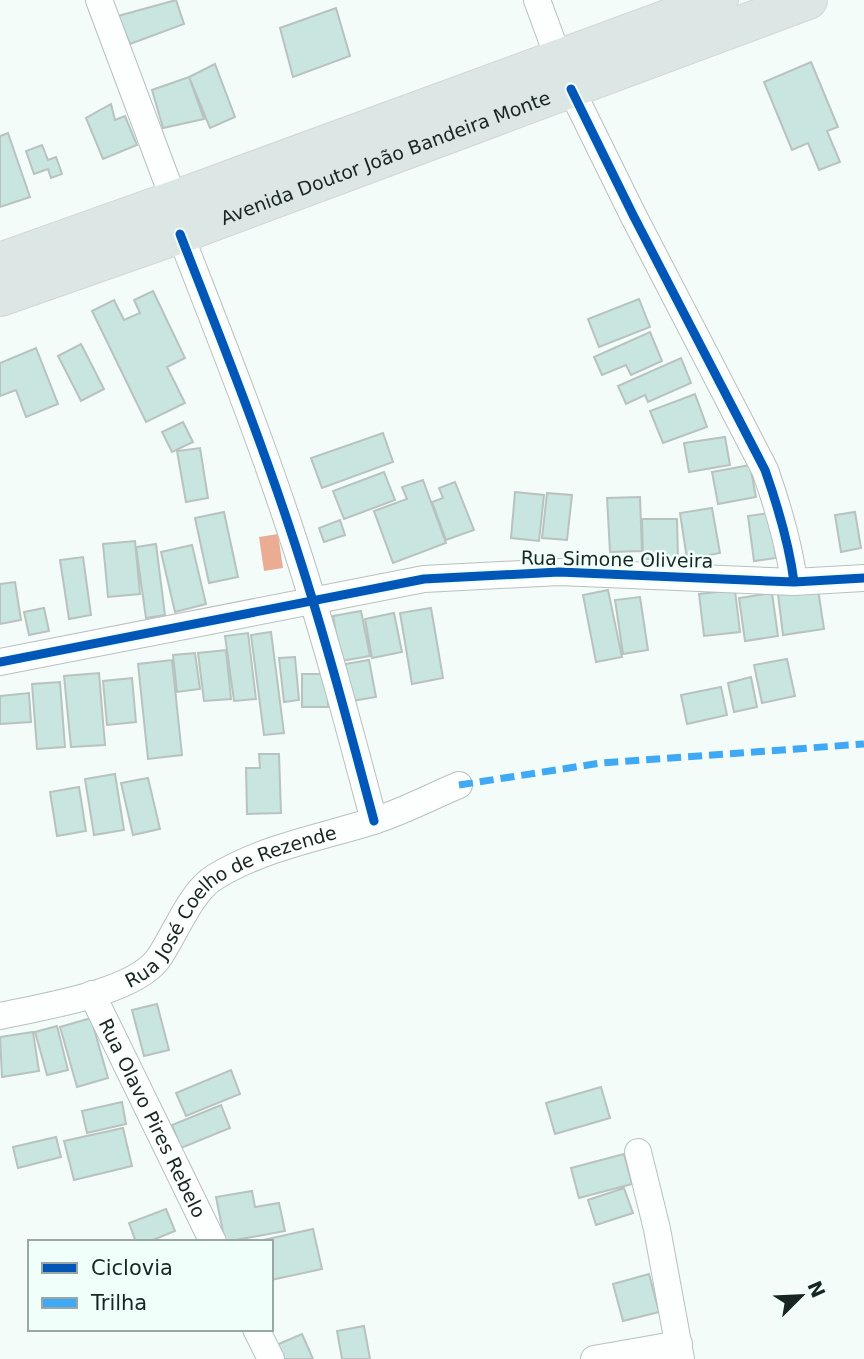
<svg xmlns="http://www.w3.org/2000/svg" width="864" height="1359" font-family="'DejaVu Sans',sans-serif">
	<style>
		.water { fill: #ebac94 }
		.building { fill: #c8e5e0; stroke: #b8c2bf; stroke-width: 2 }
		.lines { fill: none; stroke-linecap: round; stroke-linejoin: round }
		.street-casing { stroke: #b7c1bf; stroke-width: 28 }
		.primary-casing { stroke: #d1d7d6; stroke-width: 40 }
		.street { stroke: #fdfffe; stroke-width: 26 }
		.primary { stroke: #dce6e4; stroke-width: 38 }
		.quiet { stroke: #3fa9f5; stroke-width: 7; stroke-dasharray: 14 7; stroke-linecap: butt }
		.cycleway-casing { stroke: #f1fffb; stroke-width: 13 }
		.cycleway { stroke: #0057b8; stroke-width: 9 }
		.labels { text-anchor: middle; stroke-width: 5; stroke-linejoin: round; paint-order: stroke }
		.street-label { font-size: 19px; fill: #182522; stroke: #f1fffb }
	</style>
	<rect width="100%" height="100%" fill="#f4fcfa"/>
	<path class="water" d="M278 534 283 568 264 571 259 537Z"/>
	<path class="building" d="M176 0 184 24 130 44 118 16Z
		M336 8 350 56 293 77 280 28Z
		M811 62 838 127 827 131 840 162 819 170 808 143 792 150 764 82Z
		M215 64 235 117 210 128 189 77Z
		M189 77 204 119 163 128 152 90Z
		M111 104 115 120 125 116 137 145 103 159 86 118Z
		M8 133 30 197 0 207V136Z
		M42 145 48 160 56 157 62 174 51 178 48 169 34 174 26 151Z
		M153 291 185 358 167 367 185 403 146 422 92 311 114 300 124 320 140 313 134 300Z
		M639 299 650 327 599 347 588 319Z
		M650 332 662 361 631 375 626 365 602 375 594 357Z
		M81 344 104 389 81 401 58 356Z
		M36 348 58 404 26 417 16 390 0 396V363Z
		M681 358 691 383 648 402 645 395 626 404 618 386Z
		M695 394 707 427 663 443 650 411Z
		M183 422 193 442 172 452 162 432Z
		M383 433 393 462 322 488 311 458Z
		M725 437 730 465 689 472 684 443Z
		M200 448 208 498 186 502 177 451Z
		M750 465 756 497 718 504 712 472Z
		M384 472 395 500 344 519 333 491Z
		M423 480 446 543 393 563 374 511 407 499 402 487Z
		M455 482 474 530 446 540 432 502 443 498 439 488Z
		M515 492 544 495 539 541 511 538Z
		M547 493 572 495 567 540 542 538Z
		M640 497 642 551 610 552 607 498Z
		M712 508 720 553 687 559 680 513Z
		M224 512 238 577 209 583 195 518Z
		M855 512 861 548 841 552 835 515Z
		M770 513 776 558 754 561 748 516Z
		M642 519H677L678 559H643Z
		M340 520 345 535 324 542 319 528Z
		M135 541 140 594 108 597 103 544Z
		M156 544 165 615 146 618 136 547Z
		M192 545 206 604 175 612 161 552Z
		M83 557 91 615 69 619 60 560Z
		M15 582 21 620 0 624V584Z
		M818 589 824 629 783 635 778 594Z
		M608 590 622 657 596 662 583 595Z
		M735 590 740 632 704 636 699 594Z
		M772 593 778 636 745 641 739 598Z
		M640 597 648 650 623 654 615 600Z
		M44 608 49 631 29 635 24 612Z
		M431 608 443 678 412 684 400 613Z
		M361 611 370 656 341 661 333 616Z
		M394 613 402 652 372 658 365 619Z
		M271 632 284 733 264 735 251 635Z
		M248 633 256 699 234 701 225 636Z
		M226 650 231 699 204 701 198 653Z
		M195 653 200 689 177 692 173 655Z
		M295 657 299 700 284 702 279 658Z
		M787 659 795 696 762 703 754 665Z
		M172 660 182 755 148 759 138 664Z
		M369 660 376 697 352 701 345 664Z
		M99 673 105 745 71 747 64 676Z
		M302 674H328V707H302Z
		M751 677 757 707 734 712 728 683Z
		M132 678 136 722 107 725 103 681Z
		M60 682 65 747 37 749 32 684Z
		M721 687 727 715 687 724 681 695Z
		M29 693 31 722 0 724V696Z
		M259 754H279L281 813 247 814 246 768H260Z
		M115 774 124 830 94 835 85 779Z
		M148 778 160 829 133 835 121 783Z
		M79 787 86 831 57 836 50 792Z
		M157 1004 169 1050 144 1056 132 1010Z
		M91 1018 108 1078 77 1087 60 1027Z
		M57 1026 68 1070 47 1075 35 1032Z
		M33 1032 39 1071 2 1077 0 1037Z
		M231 1070 240 1094 186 1116 176 1093Z
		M601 1087 610 1118 555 1134 546 1103Z
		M122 1102 126 1124 87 1133 82 1111Z
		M221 1105 230 1128 181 1148 172 1125Z
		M123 1128 132 1166 74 1180 64 1141Z
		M56 1137 61 1157 18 1168 13 1147Z
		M624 1154 632 1184 579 1198 571 1168Z
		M624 1188 633 1213 596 1225 588 1200Z
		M252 1191 255 1207 279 1203 285 1231 225 1242 216 1197Z
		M166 1209 175 1231 148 1242H136L129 1223Z
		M313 1229 322 1269 271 1280V1242H254Z
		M649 1274 659 1312 623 1321 613 1284Z
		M364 1326 370 1359H342L337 1331Z
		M302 1334 313 1359H282L276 1345Z"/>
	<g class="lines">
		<g class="street-casing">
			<g id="street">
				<path d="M99 0 174 200"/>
				<path d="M537 0 559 60"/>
				<path d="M571 89 633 215 765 470C778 507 789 543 794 582"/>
				<path d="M180 234C218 332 257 429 290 529 322 625 348 723 374 821"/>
				<path d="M0 662 424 579 559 572 794 582 864 578"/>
				<path id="s1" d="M92 994 213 1242"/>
				<path id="s2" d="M0 1016C41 1007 133 993 158 959 175 935 190 892 215 877 262 848 318 838 370 822 401 813 430 797 459 785"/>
				<path d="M638 1152 657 1229 681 1359"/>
				<path d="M256 1329 271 1359"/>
				<path d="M594 1359 679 1344"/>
			</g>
		</g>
		<g class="primary-casing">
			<g id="primary">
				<path d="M0 262 174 200 719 0"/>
				<path id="s3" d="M0 297 180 234 808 0"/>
			</g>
		</g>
		<use href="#street" class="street"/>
		<use href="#primary" class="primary"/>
		<path class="quiet" d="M459 785 601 763 864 744"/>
		<g class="cycleway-casing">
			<path id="cycleway" d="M571 89 633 215 765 470C778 507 789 543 794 582
				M180 234C218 332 257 429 290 529 322 625 348 723 374 821
				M0 662 424 579 559 572 794 582 864 578"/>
		</g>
		<use href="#cycleway" class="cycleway"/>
	</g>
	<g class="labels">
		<g class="street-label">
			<text dy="7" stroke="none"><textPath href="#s3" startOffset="410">Avenida Doutor João Bandeira Monte</textPath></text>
			<text transform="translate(617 559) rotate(1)" y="7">Rua Simone Oliveira</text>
			<text dy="7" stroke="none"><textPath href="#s2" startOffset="266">Rua José Coelho de Rezende</textPath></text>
			<text dy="7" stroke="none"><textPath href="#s1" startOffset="138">Rua Olavo Pires Rebelo</textPath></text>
		</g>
	</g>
	<rect x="28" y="1240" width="245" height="91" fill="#f1fffb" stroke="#9aa8a4" stroke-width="2"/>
	<rect x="42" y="1263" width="35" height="10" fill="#0057b8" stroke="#9aa8a4" stroke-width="2"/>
	<text x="91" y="1275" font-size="21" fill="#182522">Ciclovia</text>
	<rect x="42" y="1298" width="35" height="10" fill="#3fa9f5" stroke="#9aa8a4" stroke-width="2"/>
	<text x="91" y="1310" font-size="21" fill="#182522">Trilha</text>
	<g transform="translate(801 1296) rotate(66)" stroke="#f1fffb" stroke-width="5" paint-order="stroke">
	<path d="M0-5L12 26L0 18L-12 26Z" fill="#182522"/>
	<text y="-10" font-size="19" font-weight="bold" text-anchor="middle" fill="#182522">N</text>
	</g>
</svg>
